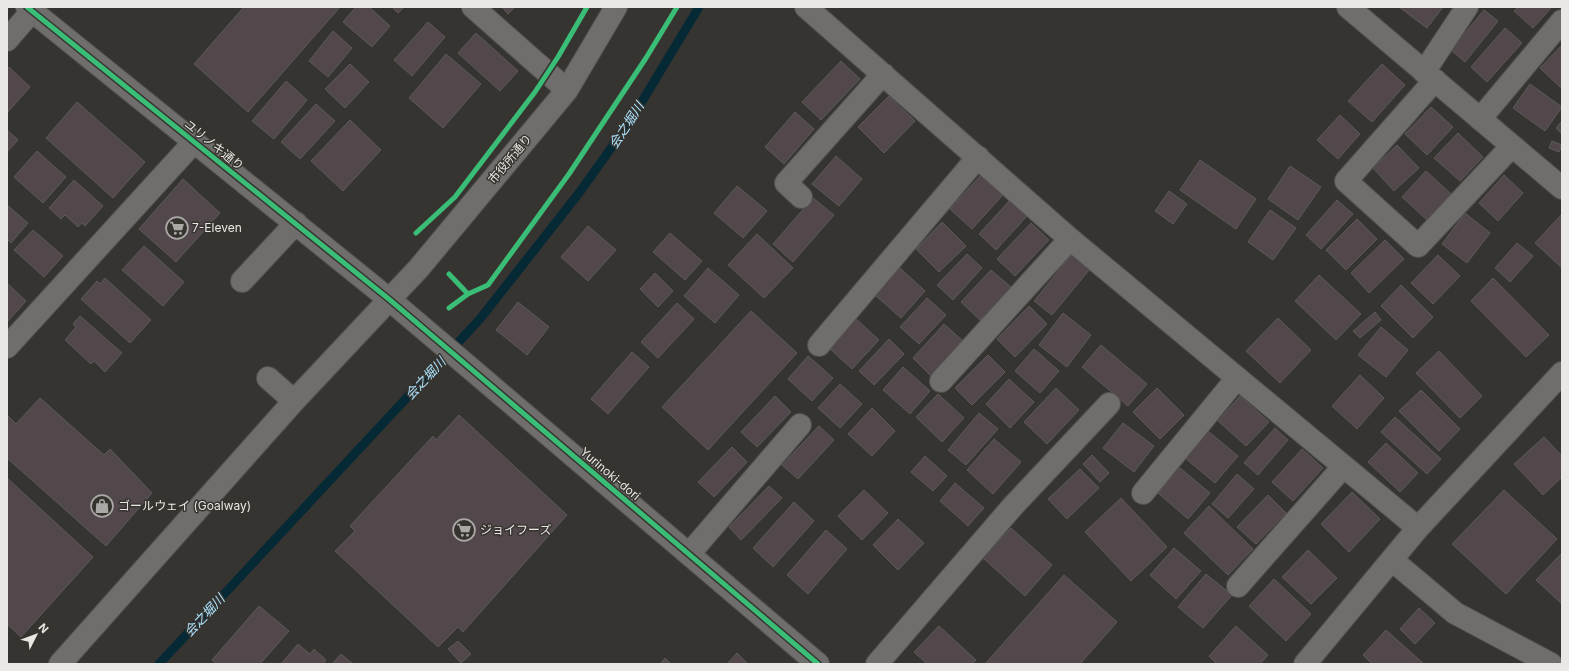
<svg xmlns="http://www.w3.org/2000/svg" width="1569" height="671" font-family="Inter,'Noto Sans JP',sans-serif">
	<style>
		.lines { fill: none; stroke-linecap: round; stroke-linejoin: round }
		.stream { stroke: #062936; stroke-width: 9 }
		.building { fill: #52484c; stroke: #5c5a5a }
		.minor-casing { stroke: #53514e; stroke-width: 24 }
		.minor { stroke: #6f6e6c; stroke-width: 22 }
		.cycleway-casing { stroke: #373430; stroke-width: 8 }
		.cycleway { stroke: #3abd76; stroke-width: 5 }
		.labels { text-anchor: middle; stroke-width: 3; stroke-linejoin: round; paint-order: stroke }
		.street-label { font-size: 12px; fill: #eae8e5; stroke: #373430 }
		.poi-label { font-size: 12px; fill: #eae8e5; stroke: #373430; text-anchor: start }
		.water-label { font-size: 13px; font-style: italic; fill: #aae3fe; stroke: #373430 }
	</style>
	<rect width="100%" height="100%" fill="#363431"/>
	<g class="lines">
		<path class="stream" d="M159 664 480 319 579 193 629 123 699 7"/>
	</g>
	<path class="building" d="M244 7H340L248 112 194 64Z
		M356 7H369L390 26 372 47 343 22Z
		M392 7H404L398 13Z
		M502 7H515L508 14Z
		M1399 7H1443L1427 28Z
		M1518 7H1552L1533 28 1514 11Z
		M1484 10 1498 21 1465 62 1451 50Z
		M428 22 445 37 412 76 394 60Z
		M1505 28 1522 43 1487 82 1471 67Z
		M333 31 352 48 328 77 309 61Z
		M476 33 518 71 500 91 458 53Z
		M1562 45V89L1540 68Z
		M446 54 481 84 443 128 409 98Z
		M841 61 860 79 821 120 802 102Z
		M350 64 369 82 345 108 325 89Z
		M1382 64 1405 85 1372 122 1348 101Z
		M9 67 30 87 7 113V69Z
		M286 81 307 100 274 139 252 121Z
		M1530 84 1562 107 1545 131 1513 108Z
		M889 96 915 121 884 153 858 127Z
		M77 102 145 162 113 198 46 138Z
		M316 104 335 121 300 159 281 142Z
		M1431 107 1453 127 1427 155 1405 134Z
		M795 112 814 129 784 164 765 147Z
		M1340 115 1360 134 1338 159 1317 140Z
		M350 120 381 150 343 191 311 161Z
		M1562 121V134L1556 128Z
		M7 130 18 140 7 152Z
		M1458 133 1483 157 1460 181 1434 158Z
		M1552 141 1562 145 1559 152 1549 148Z
		M1397 145 1419 168 1394 191 1373 168Z
		M37 151 66 177 43 203 14 177Z
		M836 156 862 179 839 206 812 184Z
		M1200 160 1256 199 1236 229 1180 190Z
		M1290 166 1321 187 1298 220 1268 199Z
		M1426 171 1451 194 1427 220 1402 197Z
		M981 175 1003 195 972 229 950 209Z
		M1504 175 1523 193 1498 221 1479 203Z
		M183 179 220 213 176 262 139 229Z
		M74 180 103 206 85 226 82 223 78 227 65 215 61 219 49 208Z
		M737 186 767 211 743 238 714 213Z
		M1169 191 1187 204 1173 224 1155 211Z
		M813 198 834 215 793 262 773 244Z
		M1010 200 1028 215 996 250 979 234Z
		M1337 200 1353 214 1321 249 1306 235Z
		M7 205 28 223 11 243 7 239Z
		M1270 210 1296 228 1273 260 1248 242Z
		M1465 213 1490 233 1467 263 1442 244Z
		M1562 214V268L1535 243Z
		M1357 219 1377 239 1346 270 1326 250Z
		M942 222 966 246 939 272 916 249Z
		M1031 223 1049 240 1015 276 997 259Z
		M588 226 616 250 588 281 561 257Z
		M33 230 63 256 44 277 14 250Z
		M670 233 702 261 685 280 653 252Z
		M757 234 793 268 764 298 728 265Z
		M1385 240 1404 259 1369 293 1351 273Z
		M1517 243 1533 256 1510 282 1495 268Z
		M144 246 184 282 163 306 122 270Z
		M967 254 982 268 953 300 937 285Z
		M1072 254 1090 269 1052 315 1034 301Z
		M1438 255 1460 276 1433 304 1411 283Z
		M708 268 739 295 715 323 684 296Z
		M900 268 925 291 901 318 875 295Z
		M991 270 1011 287 980 320 961 302Z
		M655 273 673 291 658 307 640 289Z
		M1319 275 1361 314 1336 340 1295 301Z
		M105 278 151 320 130 343 81 299 97 281 100 284Z
		M1493 278 1549 335 1526 357 1471 301Z
		M7 283 26 301 7 322Z
		M1401 285 1433 317 1413 338 1381 306Z
		M927 298 946 315 919 344 900 327Z
		M518 302 549 327 527 355 496 330Z
		M677 303 694 319 658 358 641 342Z
		M1029 306 1047 324 1015 357 997 339Z
		M751 311 797 353 708 450 662 407Z
		M1375 312 1381 320 1360 338 1353 331Z
		M1063 313 1091 335 1067 367 1039 345Z
		M80 316 122 353 105 372 94 361 91 364 65 340 76 327 73 324Z
		M855 318 879 340 852 369 828 347Z
		M1278 318 1311 350 1280 383 1246 351Z
		M944 324 964 342 932 377 913 358Z
		M1381 327 1408 350 1386 377 1358 355Z
		M889 339 904 354 874 385 859 371Z
		M1101 345 1147 384 1128 406 1082 367Z
		M1034 349 1059 371 1040 393 1015 371Z
		M1439 351 1482 396 1460 418 1416 373Z
		M632 352 649 367 608 414 591 399Z
		M988 355 1005 372 972 405 955 388Z
		M808 356 833 378 812 401 788 379Z
		M903 367 930 391 910 414 883 390Z
		M1360 375 1384 398 1357 429 1332 406Z
		M1009 379 1034 402 1010 428 986 404Z
		M840 384 862 404 840 428 818 408Z
		M1056 388 1079 410 1047 444 1024 422Z
		M1157 388 1184 415 1160 439 1133 412Z
		M1421 390 1460 429 1439 451 1399 411Z
		M938 394 964 418 942 442 916 417Z
		M775 396 791 412 757 447 741 432Z
		M1240 396 1269 422 1246 446 1218 421Z
		M40 398 104 455 110 449 152 493 106 546 7 458V415L16 424Z
		M872 408 895 431 872 456 848 434Z
		M979 413 998 429 966 465 948 450Z
		M459 415 567 515 463 632 458 627 438 647 335 551 355 531 350 526 433 436 436 440Z
		M1395 417 1441 459 1427 474 1381 432Z
		M1123 423 1154 446 1134 472 1103 448Z
		M819 426 834 440 798 479 782 465Z
		M1275 428 1288 440 1258 475 1244 463Z
		M1208 431 1238 456 1215 483 1185 458Z
		M1544 437 1562 456V477L1543 495 1514 464Z
		M994 439 1021 462 993 494 967 470Z
		M1386 443 1418 473 1400 492 1368 462Z
		M732 447 747 462 714 497 698 482Z
		M1302 449 1323 468 1293 501 1272 482Z
		M1092 455 1109 473 1100 482 1083 464Z
		M925 456 947 476 933 491 911 472Z
		M1180 468 1210 493 1188 519 1158 493Z
		M1080 469 1099 488 1067 519 1048 499Z
		M1237 474 1254 489 1228 518 1212 504Z
		M7 478 93 557 21 637 7 624Z
		M955 483 984 508 968 526 940 501Z
		M769 486 782 498 741 540 729 527Z
		M864 490 888 513 862 540 838 516Z
		M1504 490 1557 539 1506 594 1452 544Z
		M1352 492 1380 519 1349 552 1321 524Z
		M1268 495 1286 513 1256 544 1237 527Z
		M1121 498 1167 547 1131 581 1085 532Z
		M794 502 814 521 773 567 753 548Z
		M1209 506 1253 549 1228 575 1184 533Z
		M898 519 924 543 898 570 873 545Z
		M1011 528 1052 565 1025 596 983 558Z
		M826 530 847 549 808 594 787 575Z
		M1174 548 1201 571 1176 599 1150 575Z
		M1308 550 1337 578 1311 604 1282 577Z
		M1562 553V604L1536 580Z
		M1206 574 1232 595 1203 628 1178 607Z
		M1064 575 1117 622 1080 664H985Z
		M1274 579 1311 614 1286 641 1249 606Z
		M259 606 289 631 260 664H216L212 660Z
		M1419 608 1435 623 1415 644 1400 629Z
		M939 626 976 660 972 664H927L914 652Z
		M1236 626 1268 655 1260 664H1217L1209 656Z
		M1386 630 1424 664H1372L1363 655Z
		M458 641 471 654 461 663 448 649Z
		M298 644 310 654 314 649 326 660 323 664H281Z
		M737 653 748 664H727Z
		M341 654 353 664H332Z
		M665 658 671 664H660Z"/>
	<g class="lines">
		<g class="minor-casing">
			<path id="minor" d="M27 7 390 300 818 664
				M473 7 567 90
				M806 7 1070 239 1418 528
				M1348 7 1562 188
				M7 40 32 11
				M1424 72 1467 7
				M1435 80 1346 181 1418 246 1512 146
				M1480 119 1562 21
				M801 197 786 183 883 74
				M242 281 296 223
				M819 345 978 157
				M7 347 194 142
				M268 378 294 401
				M941 381 1070 239
				M1143 493 1237 378
				M689 554 800 425
				M1392 560 1455 613 1551 664
				M1238 586 1343 467
				M60 664 294 401 419 268 567 90 616 7
				M877 664 1013 506 1109 404
				M1305 664 1418 528 1562 373"/>
		</g>
		<use href="#minor" class="minor"/>
		<g class="cycleway-casing">
			<path id="cycleway" d="M27 7 390 300 818 664
				M416 233 455 197 535 92 558 57 587 7
				M449 274 468 294 449 308
				M468 294 488 285 569 174 646 58 677 7"/>
		</g>
		<use href="#cycleway" class="cycleway"/>
	</g>
	<defs>
		<g id="supermarket-ring" transform="scale(1.15)"><circle r="9.5" fill="#373430" stroke="#aba9a6" stroke-width="1.5"/><path d="M-6-5.5h2.5l.6 2H6L4.5 2H-2.5L-4.4-4H-6ZM-1.5 3.2a1.3 1.3 0 1 0 .1 0ZM3 3.2a1.3 1.3 0 1 0 .1 0Z" fill="#aba9a6"/></g>
		<g id="shop-ring" transform="scale(1.15)"><circle r="9.5" fill="#373430" stroke="#aba9a6" stroke-width="1.5"/><path d="M-5-2.5h2.3a2.7 3.5 0 0 1 5.4 0H5L5.5 6h-11ZM-1.5-2.5h3a1.5 2.3 0 0 0-3 0Z" fill="#aba9a6"/></g>
	</defs>
	<g fill-rule="evenodd">
		<use href="#supermarket-ring" x="177" y="228"/>
		<use href="#shop-ring" x="102" y="506"/>
		<use href="#supermarket-ring" x="464" y="530"/>
	</g>
	<g class="labels">
		<g class="street-label">
			<text transform="translate(214 145) rotate(39)" y="4">ユリノキ通り</text>
			<text transform="translate(510 159) rotate(-50)" y="4">市役所通り</text>
			<text transform="translate(610 474) rotate(40)" y="4">Yurinoki-dori</text>
		</g>
		<g class="poi-label">
			<text x="192" y="232">7-Eleven</text>
			<text x="118" y="510">ゴールウェイ (Goalway)</text>
			<text x="480" y="534">ジョイフーズ</text>
		</g>
		<g class="water-label">
			<text transform="translate(626 125) rotate(-57)" y="5">会之堀川</text>
			<text transform="translate(425 378) rotate(-47)" y="5">会之堀川</text>
			<text transform="translate(204 615) rotate(-47)" y="5">会之堀川</text>
		</g>
	</g>
	<rect width="1569" height="671" fill="none" stroke="#eae8e5" stroke-width="16"/>
	<g transform="translate(36 635) rotate(48)" stroke="#373430" stroke-width="3" paint-order="stroke">
	<path d="M0-3L7 15L0 10L-7 15Z" fill="#eae8e5"/>
	<text y="-6" font-size="11" font-weight="bold" text-anchor="middle" fill="#eae8e5">N</text>
	</g>
</svg>
